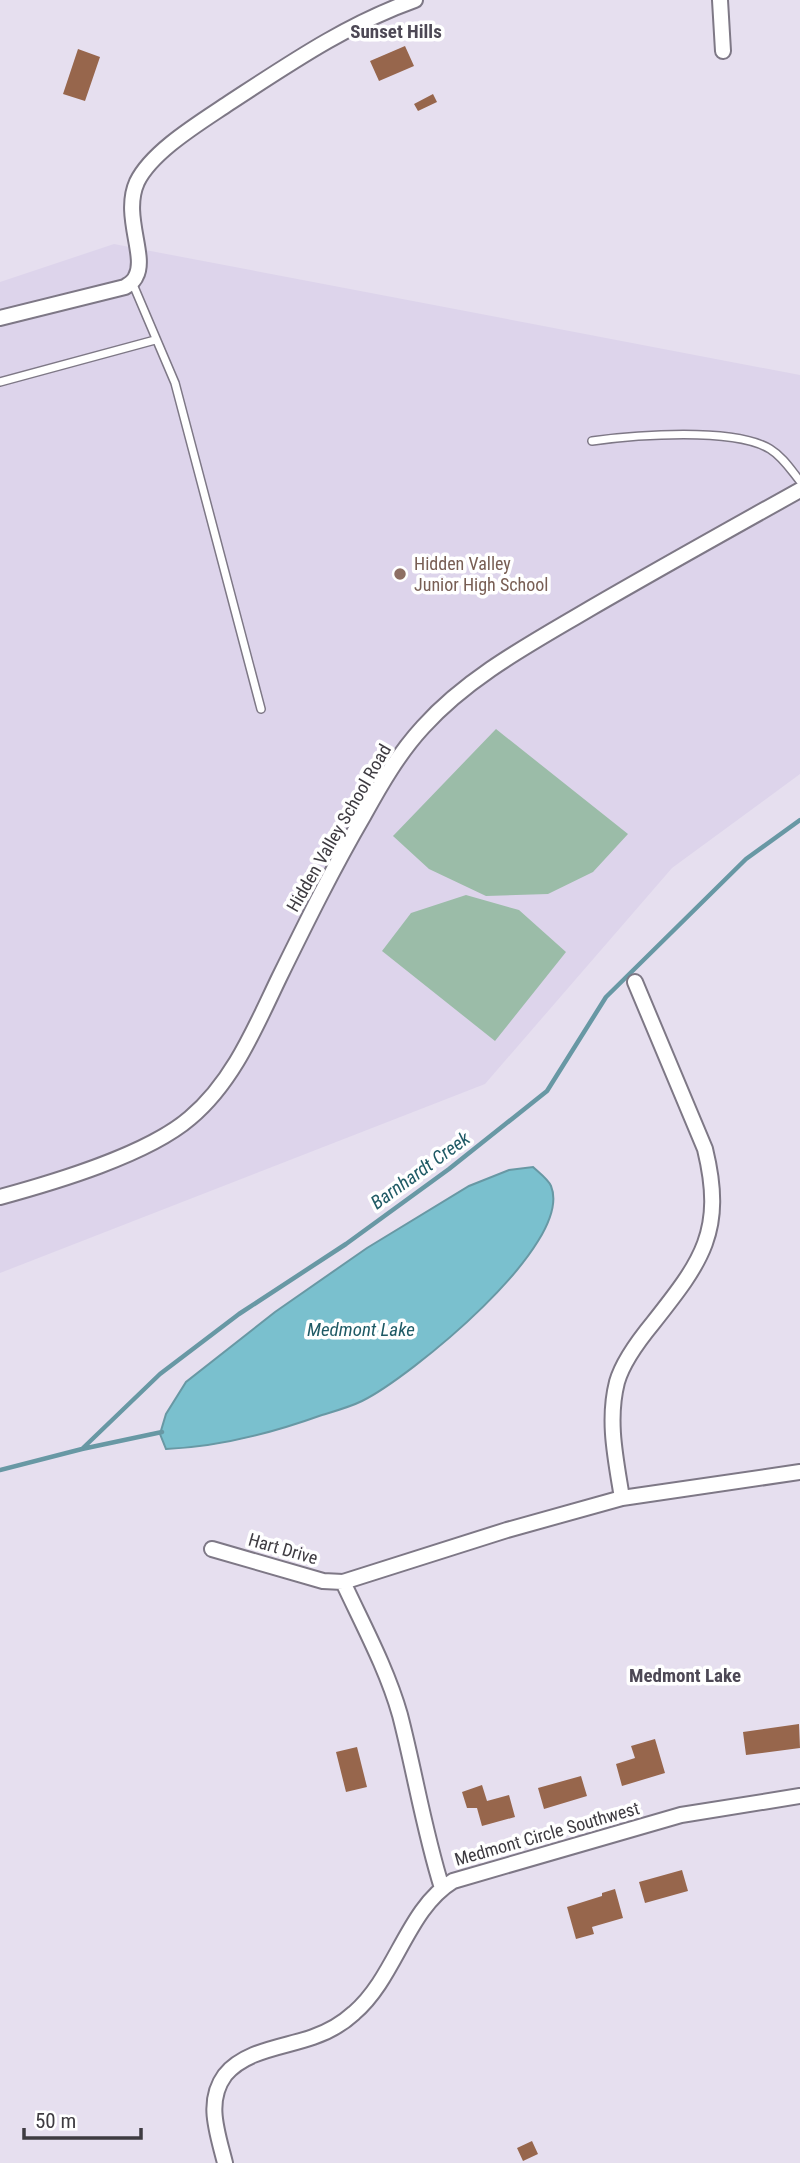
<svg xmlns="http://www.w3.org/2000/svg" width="800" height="2163" font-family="'Roboto Condensed',sans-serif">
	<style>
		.built { fill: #ddd4eb }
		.green { fill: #9bbca8 }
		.water { fill: #7ac0ce; stroke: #6898a4; stroke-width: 2 }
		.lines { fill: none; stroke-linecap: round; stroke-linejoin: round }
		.stream { stroke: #6898a4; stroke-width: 4.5 }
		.building { fill: #97664c }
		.service-casing { stroke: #7e7886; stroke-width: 10 }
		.minor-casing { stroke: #7e7886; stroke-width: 18 }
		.service { stroke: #fff; stroke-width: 7 }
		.minor { stroke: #fff; stroke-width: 14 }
		.education-dot { fill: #8d6e63; stroke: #fff; stroke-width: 2.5 }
		.labels { text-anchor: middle; stroke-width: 7; stroke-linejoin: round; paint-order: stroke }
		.education-label { font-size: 18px; fill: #785e54; stroke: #fff; text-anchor: start }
		.street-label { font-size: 18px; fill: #3e3b41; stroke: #fff }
		.neighbourhood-label { font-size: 19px; font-weight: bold; fill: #4d4855; stroke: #fff }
		.water-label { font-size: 19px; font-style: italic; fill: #1f5a65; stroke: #fff }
	</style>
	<rect width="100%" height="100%" fill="#e6dfef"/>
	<path class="built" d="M114 244 800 375V774L672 868 485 1084 0 1273V282Z"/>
	<path class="green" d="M496 729 628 834 593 872 548 894 486 896 429 869 393 836Z
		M466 895 519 910 566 952 495 1041 382 951 411 913Z"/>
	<path class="water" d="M533 1167C538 1172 548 1179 551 1186 575 1244 409 1378 362 1401 350 1407 335 1411 322 1415 272 1433 219 1447 166 1449L160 1434 166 1414 186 1382 275 1312 367 1248 469 1186 509 1170Z"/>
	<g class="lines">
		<path class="stream" d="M82 1449 160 1374 239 1314 346 1244 449 1169 547 1091 606 997 746 859 800 820
			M0 1470 82 1449 162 1432"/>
	</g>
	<path class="building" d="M405 46 414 66 379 81 370 61Z
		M78 49 100 57 85 101 63 94Z
		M433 94 437 102 418 111 414 104Z
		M799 1724 800 1748 746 1755 743 1732Z
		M655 1739 665 1773 622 1786 616 1764 635 1758 631 1746Z
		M357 1747 367 1787 346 1792 336 1752Z
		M581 1776 587 1796 544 1809 538 1788Z
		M482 1785 487 1801 509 1795 515 1817 482 1826 477 1808H467L462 1792Z
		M682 1870 688 1891 645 1903 639 1882Z
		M615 1889 623 1918 592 1927 594 1934 576 1939 567 1907 602 1896V1893Z
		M532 2141 538 2154 523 2161 517 2148Z"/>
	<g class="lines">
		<g class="service-casing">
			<path id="service" d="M132 282 175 383 261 709
				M0 382 155 340
				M592 441C635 435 734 427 770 449 783 457 791 470 800 481"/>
		</g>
		<g class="minor-casing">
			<path id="minor" d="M720 0 723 51
				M0 318 125 287C129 284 134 282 136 276 147 256 122 215 137 182 152 151 201 122 229 103 289 64 347 24 415 0
				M0 1197C55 1182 147 1155 190 1118 233 1082 255 1028 279 978 306 923 333 868 364 815 381 784 399 753 423 727 469 676 532 643 591 608 660 568 730 529 800 490
				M622 1498C616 1460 607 1421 617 1382 623 1361 639 1340 653 1323 702 1261 725 1231 705 1149L635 982
				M212 1549 323 1581 343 1582 507 1530 622 1498 800 1472
				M343 1582C363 1625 387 1669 400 1715 415 1773 424 1831 442 1888
				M225 2163C218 2134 205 2102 225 2075 245 2050 285 2047 313 2037 328 2032 342 2024 354 2013 396 1977 407 1909 453 1881L681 1815 800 1796"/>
		</g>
		<use href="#service" class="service"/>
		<use href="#minor" class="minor"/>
	</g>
	<circle class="education-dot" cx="400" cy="574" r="7"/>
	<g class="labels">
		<g class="education-label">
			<text x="414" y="570">Hidden Valley<tspan x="414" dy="21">Junior High School</tspan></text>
		</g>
		<g class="street-label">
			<text transform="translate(339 828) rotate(-60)" y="6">Hidden Valley School Road</text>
			<text transform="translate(283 1549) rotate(16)" y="6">Hart Drive</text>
			<text transform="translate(547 1834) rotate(-16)" y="6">Medmont Circle Southwest</text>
		</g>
		<g class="neighbourhood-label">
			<text x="396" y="38">Sunset Hills</text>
			<text x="685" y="1682">Medmont Lake</text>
		</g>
		<g class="water-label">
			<text transform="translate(420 1170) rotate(-36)" y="7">Barnhardt Creek</text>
			<text x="361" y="1336">Medmont Lake</text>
		</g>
	</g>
	<path d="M24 2128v10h117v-10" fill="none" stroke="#3e3b41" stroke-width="3.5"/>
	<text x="35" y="2128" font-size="21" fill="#3e3b41" stroke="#ffffff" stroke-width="5" paint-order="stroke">50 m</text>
</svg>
